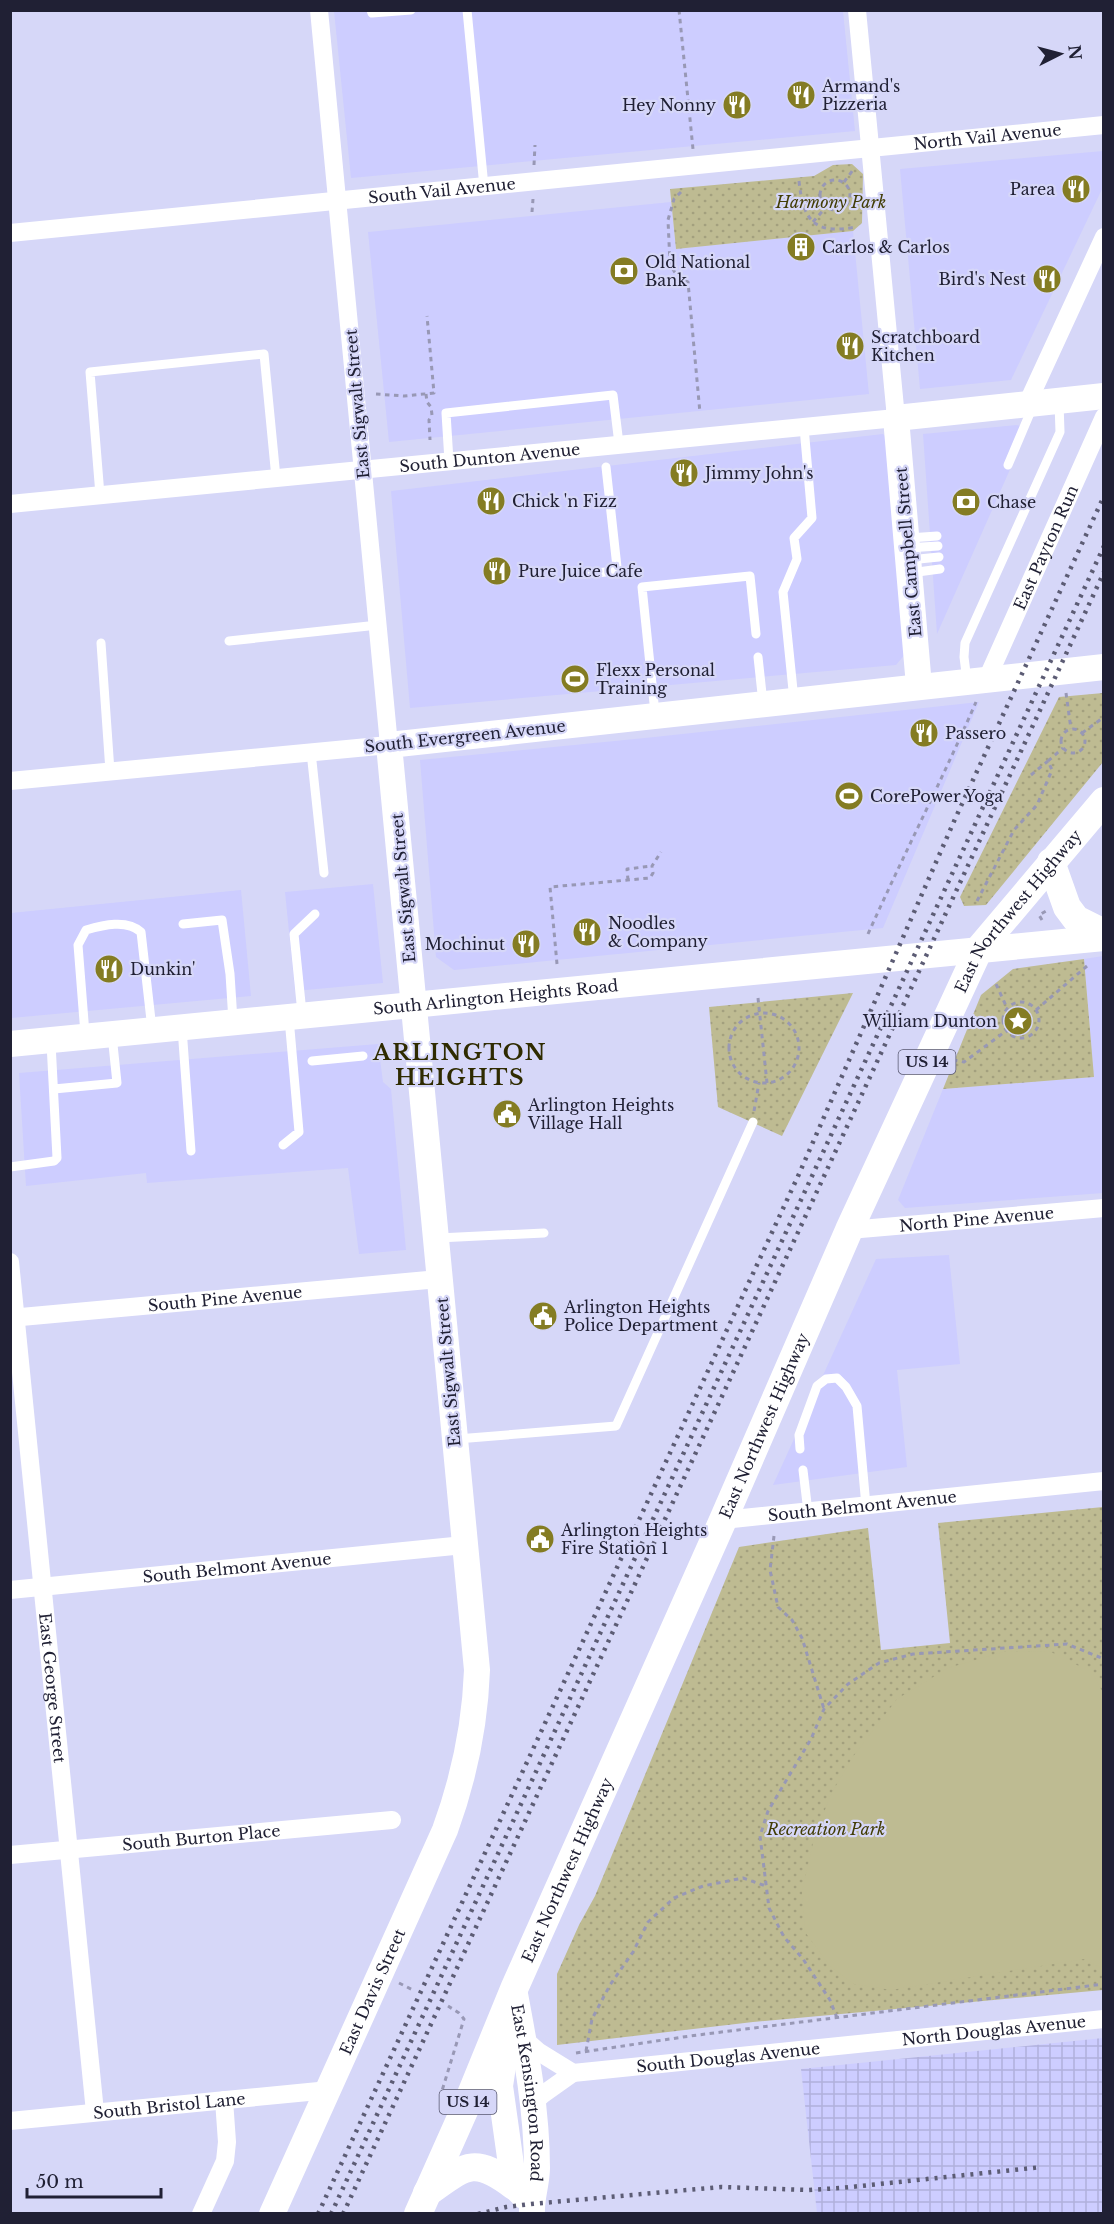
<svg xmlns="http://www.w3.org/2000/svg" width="1114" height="2224" font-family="'Libre Baskerville',serif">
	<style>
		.built { fill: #cdcdff }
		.industrial { fill: url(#industrial-grid) }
		.grass { fill: url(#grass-dots) }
		.pitch { fill: #bebb92 }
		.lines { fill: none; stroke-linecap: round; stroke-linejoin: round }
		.path { stroke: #9898b5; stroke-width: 3; stroke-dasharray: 4.5 4.5; stroke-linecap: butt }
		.lane { stroke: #fff; stroke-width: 9 }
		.street { stroke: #fff; stroke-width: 18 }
		.secondary { stroke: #fff; stroke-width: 26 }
		.primary { stroke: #fff; stroke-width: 28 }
		.rail { stroke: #5c5c74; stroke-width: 4.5; stroke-dasharray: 3 6; stroke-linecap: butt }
		.labels { text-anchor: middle; stroke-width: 4.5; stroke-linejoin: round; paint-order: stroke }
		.shield { fill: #d6d7f8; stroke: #57576f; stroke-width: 1.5 }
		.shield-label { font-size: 15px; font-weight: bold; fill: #202034 }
		.poi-label { font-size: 16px; fill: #202034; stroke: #d6d7f8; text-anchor: start }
		.street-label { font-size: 16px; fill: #202034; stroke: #d6d7f8 }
		.park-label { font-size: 16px; font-style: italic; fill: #423d05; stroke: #d6d7f8 }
		.district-label { font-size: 22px; font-weight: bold; letter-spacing: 1.5px; fill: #2f2b00; stroke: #d6d7f8 }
	</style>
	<defs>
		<pattern id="industrial-grid" width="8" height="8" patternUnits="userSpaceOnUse" patternTransform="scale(1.5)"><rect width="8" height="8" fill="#cdcdff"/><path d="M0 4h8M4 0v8" fill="none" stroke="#b0b0db"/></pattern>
		<pattern id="grass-dots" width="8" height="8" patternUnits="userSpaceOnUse" patternTransform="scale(1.5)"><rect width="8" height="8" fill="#bebb92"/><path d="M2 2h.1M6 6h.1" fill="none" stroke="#a3a07e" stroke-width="1.8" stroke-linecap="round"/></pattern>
	</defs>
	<rect width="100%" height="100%" fill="#d6d7f8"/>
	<path class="built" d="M334 11H843L855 131 351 178Z
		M1103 151V187L1011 380 920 389 900 169Z
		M671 202 676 249 853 231 869 394 389 442 368 232Z
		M1017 425 1028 429 937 634 923 434Z
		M883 434 886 437 906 653 896 665 410 708 391 491Z
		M979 702 883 928 454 970 436 957 420 760 645 738Z
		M373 884 383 983 295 991 285 892Z
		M241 890 251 996 11 1018V913Z
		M1103 956V1193L905 1208 898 1200 943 1089 1094 1077 1084 959Z
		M378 1044 383 1082 391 1089 406 1250 359 1254 348 1168 147 1183 146 1173 26 1186 19 1073Z
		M949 1255 960 1364 897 1370 907 1467 773 1485 876 1259Z"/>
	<path class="industrial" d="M1103 2038V2213H817L801 2069Z"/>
	<path class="grass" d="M852 164 863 174 862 223 853 231 676 249 670 189 814 176 833 165Z
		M1103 693V762L986 905 964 906 960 897 1059 697Z
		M1084 959 1094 1077 943 1089 981 995 1013 969Z
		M853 993 782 1136 718 1107 709 1007Z
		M1103 1507V1990L753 2022 557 2045V1974L579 1925 595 1896 739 1547 868 1528 881 1650 950 1643 938 1523Z"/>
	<path class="pitch" d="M1049 1651 1093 1673 1103 1693V1969L1084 1959 891 1990 854 1984 830 1966 805 1932 802 1892 813 1843 830 1796 852 1758 897 1699 948 1668 1003 1652Z"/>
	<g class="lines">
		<path class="path" d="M679 10 693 149
			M534 165 535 145
			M820 195a15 15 0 1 1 30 0a15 15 0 1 1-30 0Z
			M799 181C803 220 814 235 855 227
			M844 182 853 170
			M681 192 674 199 668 220 670 264 677 276 688 282 700 413
			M532 212 533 199
			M813 222 826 207
			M376 394 404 396 434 393 427 316
			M426 394 427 402 431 407 432 415 429 420 430 440
			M1066 693 1071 729
			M1061 741a12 12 0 1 1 24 0a12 12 0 1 1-24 0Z
			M1082 733 1104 717
			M1031 775 1048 761
			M628 880 627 869 652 866
			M977 901 1014 830 1037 805 1052 770 1048 761 1063 748
			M1042 920 1039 915 1046 911
			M868 934C903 856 942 780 976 702
			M557 964 550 887 650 878 653 873 652 866 661 852
			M996 984 1007 1008
			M758 998 767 1083
			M1003 1020a18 18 0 1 1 36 0a18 18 0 1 1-36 0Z
			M1036 1010 1087 966
			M729 1048a35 35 0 1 1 70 0a35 35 0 1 1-70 0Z
			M953 1060 964 1062 1006 1031
			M754 1111 759 1083
			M774 1536 770 1570 778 1607 792 1620 802 1638 824 1709
			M399 1983 413 1990
			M837 2018 830 2000 803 1959 784 1937 769 1908 760 1836 768 1811 811 1739 824 1709 848 1684 879 1663 913 1654 1067 1644 1104 1659
			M586 2051 592 2019 610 1985 633 1952 648 1922 674 1898 703 1886 743 1878 766 1886
			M576 2053 690 2036 1104 1984
			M445 2095 441 2094 464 2019 459 2013 448 2006"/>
		<path class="lane" d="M371 10 372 13 411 10
			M467 10 484 187
			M449 461 446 413 613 395 619 444
			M1008 465 1033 406
			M100 495 90 372 264 354 276 478
			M909 538 937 536
			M907 548 938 546
			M909 560 939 557
			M910 573 940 569
			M585 574 616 571 617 567 606 467
			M229 641 378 625
			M101 643 110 771
			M758 657 763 703
			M967 681 964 657 965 643 1060 432 1059 403
			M794 700 783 592 797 559 794 538 812 518 804 427
			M655 713 642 587 750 576 756 634
			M311 752 324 873
			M183 924 222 920 230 974 233 1021
			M302 1013 294 934 315 914
			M182 1028 191 1151
			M85 1034 78 945 86 930C103 925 127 919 141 932L152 1029
			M312 1061 363 1056
			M54 1089 117 1083 112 1035
			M283 1145 299 1132 289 1018
			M10 1167 54 1161 57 1158 51 1043
			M438 1238 544 1233
			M457 1439 616 1426 753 1122
			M800 1449 799 1435 817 1386 826 1379 837 1378 846 1387 857 1406 866 1506
			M803 1470 808 1512"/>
		<g class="street">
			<path id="s1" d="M10 233 1104 125"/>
			<path d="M1027 404 1104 237"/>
			<path id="s2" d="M10 504 896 418 857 10"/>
			<path id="s3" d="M987 679 1104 417"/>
			<path d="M10 781 389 745 319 10"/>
			<path id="s4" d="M849 1230 1104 1208"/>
			<path id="s5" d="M10 1262 95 2112"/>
			<path id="s6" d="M10 1318 439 1279"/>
			<path id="s7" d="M723 1520 1104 1481"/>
			<path id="s8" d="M10 1590 464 1545"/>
			<path id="s9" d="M10 1855 392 1820"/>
			<path d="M523 2038 539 2052 573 2073 542 2095 532 2105"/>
			<path id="s10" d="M573 2073 1104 2019"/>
			<path id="s11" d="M10 2121 329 2090"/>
			<path d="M201 2214 225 2161 227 2142 224 2100"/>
		</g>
		<g class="secondary">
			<path d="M919 686 896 418 1104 396"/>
			<path id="s12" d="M10 1044 1104 938"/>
			<path id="s13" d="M514 1989C525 2048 537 2108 537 2168 537 2183 531 2198 532 2214"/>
			<path d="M511 2013 500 2086 514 2186 524 2196"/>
			<path id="s14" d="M272 2214 445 1830C464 1778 475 1726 477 1670L389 745 1104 667"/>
		</g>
		<g class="primary">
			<path d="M1051 862 1067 907 1076 919 1104 933"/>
			<path d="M427 2193C465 2166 473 2155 514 2186"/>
			<path id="s15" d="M418 2214 467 2104 514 1989 723 1520 849 1230 979 949 1104 801"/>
		</g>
		<path class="rail" d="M318 2214 799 1174 955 819 1104 496
			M331 2214 1104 546
			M343 2214 1104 572
			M478 2214 506 2207 531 2204 721 2187 809 2190 841 2188 1042 2167"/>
	</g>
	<defs>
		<g id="restaurant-disc" transform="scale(1.5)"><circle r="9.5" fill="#847c23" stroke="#d6d7f8"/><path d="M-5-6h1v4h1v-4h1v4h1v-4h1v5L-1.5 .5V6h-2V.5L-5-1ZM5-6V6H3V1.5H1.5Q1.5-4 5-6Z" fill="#fff"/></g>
		<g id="building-disc" transform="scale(1.5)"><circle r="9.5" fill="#847c23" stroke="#d6d7f8"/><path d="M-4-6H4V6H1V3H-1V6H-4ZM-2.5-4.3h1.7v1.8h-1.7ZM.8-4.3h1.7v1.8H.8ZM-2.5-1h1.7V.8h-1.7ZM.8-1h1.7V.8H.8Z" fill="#fff"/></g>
		<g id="bank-disc" transform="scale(1.5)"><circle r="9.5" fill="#847c23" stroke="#d6d7f8"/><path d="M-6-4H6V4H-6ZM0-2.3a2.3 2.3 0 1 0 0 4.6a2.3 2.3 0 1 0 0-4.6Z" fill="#fff"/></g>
		<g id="stadium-disc" transform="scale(1.5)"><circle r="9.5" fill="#847c23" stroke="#d6d7f8"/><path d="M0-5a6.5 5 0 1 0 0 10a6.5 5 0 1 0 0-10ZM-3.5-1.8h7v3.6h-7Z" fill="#fff"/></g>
		<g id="sight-disc" transform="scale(1.5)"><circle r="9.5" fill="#847c23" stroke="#d6d7f8"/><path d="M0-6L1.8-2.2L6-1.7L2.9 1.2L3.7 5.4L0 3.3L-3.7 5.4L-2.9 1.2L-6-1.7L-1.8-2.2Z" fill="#fff"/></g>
		<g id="civic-disc" transform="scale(1.5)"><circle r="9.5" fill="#847c23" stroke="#d6d7f8"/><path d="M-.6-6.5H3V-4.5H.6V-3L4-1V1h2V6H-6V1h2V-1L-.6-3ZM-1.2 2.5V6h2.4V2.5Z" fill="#fff"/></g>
	</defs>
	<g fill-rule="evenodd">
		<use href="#restaurant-disc" x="801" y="95"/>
		<use href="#restaurant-disc" x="737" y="105"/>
		<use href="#restaurant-disc" x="1076" y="189"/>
		<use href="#building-disc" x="801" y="247"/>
		<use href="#bank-disc" x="624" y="271"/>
		<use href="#restaurant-disc" x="1047" y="279"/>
		<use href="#restaurant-disc" x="850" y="346"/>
		<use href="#restaurant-disc" x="684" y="473"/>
		<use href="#restaurant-disc" x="491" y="501"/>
		<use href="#bank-disc" x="966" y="502"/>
		<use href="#restaurant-disc" x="497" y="571"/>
		<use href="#stadium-disc" x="575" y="679"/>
		<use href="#restaurant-disc" x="924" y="733"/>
		<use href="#stadium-disc" x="849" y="796"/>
		<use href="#restaurant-disc" x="587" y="932"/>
		<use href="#restaurant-disc" x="526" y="944"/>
		<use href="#restaurant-disc" x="109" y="969"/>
		<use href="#sight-disc" x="1018" y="1021"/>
		<use href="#civic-disc" x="507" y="1114"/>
		<use href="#civic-disc" x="543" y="1316"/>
		<use href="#civic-disc" x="540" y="1539"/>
	</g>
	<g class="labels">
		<g class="shield">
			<rect x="898.5" y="1050" width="57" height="24" rx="4.5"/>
			<rect x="439.5" y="2090" width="57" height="24" rx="4.5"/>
		</g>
		<g class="shield-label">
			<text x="927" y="1067">US 14</text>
			<text x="468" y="2107">US 14</text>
		</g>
		<g class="poi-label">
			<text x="822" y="92">Armand's<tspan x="822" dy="18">Pizzeria</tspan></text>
			<text x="716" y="111" text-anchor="end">Hey Nonny</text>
			<text x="1055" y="195" text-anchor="end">Parea</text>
			<text x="822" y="253">Carlos &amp; Carlos</text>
			<text x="645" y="268">Old National<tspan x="645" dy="18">Bank</tspan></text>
			<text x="1026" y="285" text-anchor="end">Bird's Nest</text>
			<text x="871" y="343">Scratchboard<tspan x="871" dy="18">Kitchen</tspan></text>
			<text x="705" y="479">Jimmy John's</text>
			<text x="512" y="507">Chick 'n Fizz</text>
			<text x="987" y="508">Chase</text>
			<text x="518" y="577">Pure Juice Cafe</text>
			<text x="596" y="676">Flexx Personal<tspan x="596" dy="18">Training</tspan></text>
			<text x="945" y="739">Passero</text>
			<text x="870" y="802">CorePower Yoga</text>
			<text x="608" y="929">Noodles<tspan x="608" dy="18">&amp; Company</tspan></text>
			<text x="505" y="950" text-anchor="end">Mochinut</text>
			<text x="130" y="975">Dunkin'</text>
			<text x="997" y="1027" text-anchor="end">William Dunton</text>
			<text x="528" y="1111">Arlington Heights<tspan x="528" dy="18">Village Hall</tspan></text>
			<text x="564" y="1313">Arlington Heights<tspan x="564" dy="18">Police Department</tspan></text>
			<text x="561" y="1536">Arlington Heights<tspan x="561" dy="18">Fire Station 1</tspan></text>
		</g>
		<g class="street-label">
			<text dy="6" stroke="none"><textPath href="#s1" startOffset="982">North Vail Avenue</textPath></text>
			<text dy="6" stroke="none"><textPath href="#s1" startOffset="434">South Vail Avenue</textPath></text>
			<text transform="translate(357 404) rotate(-95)" y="6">East Sigwalt Street</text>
			<text dy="6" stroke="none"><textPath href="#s2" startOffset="482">South Dunton Avenue</textPath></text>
			<text dy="6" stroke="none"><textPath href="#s3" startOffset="144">East Payton Run</textPath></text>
			<text transform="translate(908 552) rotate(-95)" y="6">East Campbell Street</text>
			<text transform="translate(465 736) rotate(-6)" y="6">South Evergreen Avenue</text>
			<text transform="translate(403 888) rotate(-95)" y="6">East Sigwalt Street</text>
			<text dy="6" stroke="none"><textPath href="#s15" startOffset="1437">East Northwest Highway</textPath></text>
			<text dy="6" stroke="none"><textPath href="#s12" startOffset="488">South Arlington Heights Road</textPath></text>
			<text dy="6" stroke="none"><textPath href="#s4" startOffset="128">North Pine Avenue</textPath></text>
			<text dy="6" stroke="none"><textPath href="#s6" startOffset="216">South Pine Avenue</textPath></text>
			<text transform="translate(448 1372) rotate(-95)" y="6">East Sigwalt Street</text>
			<text dy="6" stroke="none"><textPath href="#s15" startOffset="861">East Northwest Highway</textPath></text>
			<text dy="6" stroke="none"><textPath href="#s7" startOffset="140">South Belmont Avenue</textPath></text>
			<text dy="6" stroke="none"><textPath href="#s8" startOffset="228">South Belmont Avenue</textPath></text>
			<text dy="6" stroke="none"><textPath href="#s5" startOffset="428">East George Street</textPath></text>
			<text dy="6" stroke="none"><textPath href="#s9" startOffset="192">South Burton Place</textPath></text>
			<text dy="6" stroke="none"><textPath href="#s15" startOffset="375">East Northwest Highway</textPath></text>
			<text dy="6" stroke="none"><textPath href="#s14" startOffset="244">East Davis Street</textPath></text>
			<text dy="6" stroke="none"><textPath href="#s10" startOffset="423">North Douglas Avenue</textPath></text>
			<text dy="6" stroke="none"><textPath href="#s10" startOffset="156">South Douglas Avenue</textPath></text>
			<text dy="6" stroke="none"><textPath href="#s13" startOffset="105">East Kensington Road</textPath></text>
			<text dy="6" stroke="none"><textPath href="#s11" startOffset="160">South Bristol Lane</textPath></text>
		</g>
		<g class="park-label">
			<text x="831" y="208">Harmony Park</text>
			<text x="826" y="1835">Recreation Park</text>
		</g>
		<g class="district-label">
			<text x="460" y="1060">ARLINGTON<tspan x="460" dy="25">HEIGHTS</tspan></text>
		</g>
	</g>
	<rect width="1114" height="2224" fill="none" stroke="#202034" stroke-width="24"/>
	<g transform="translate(1060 54) rotate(84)" stroke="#d6d7f8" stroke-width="4.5" paint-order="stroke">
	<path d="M0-4.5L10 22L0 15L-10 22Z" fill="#202034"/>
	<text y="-9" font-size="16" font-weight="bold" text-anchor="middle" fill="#202034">N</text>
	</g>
	<path d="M27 2188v9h134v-9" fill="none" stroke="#202034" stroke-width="3"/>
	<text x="36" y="2188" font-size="18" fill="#202034" stroke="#d6d7f8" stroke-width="4.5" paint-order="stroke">50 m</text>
</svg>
